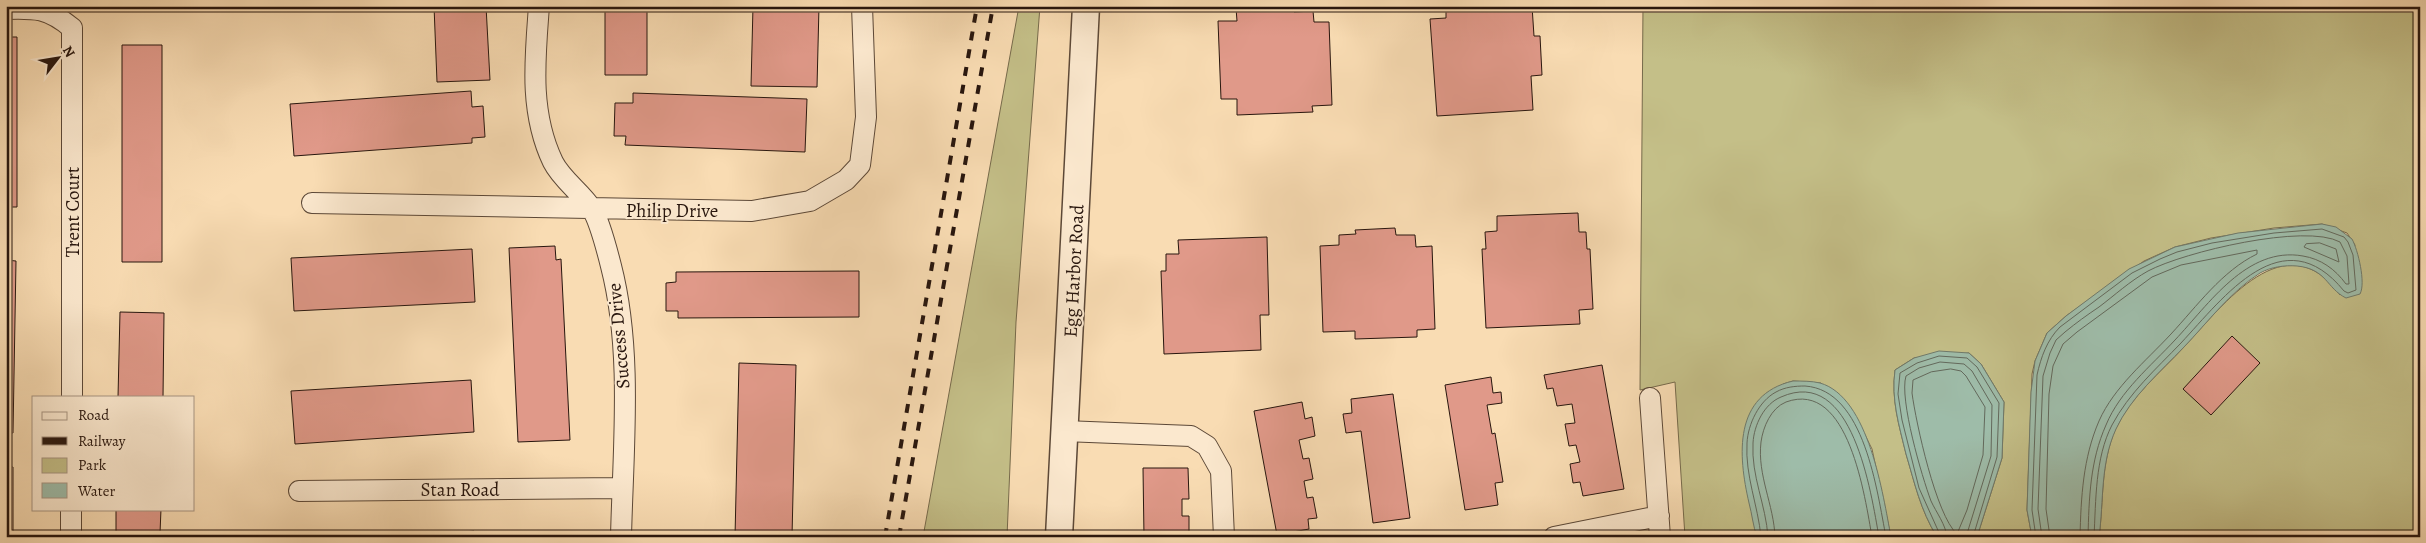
<svg xmlns="http://www.w3.org/2000/svg" width="2426" height="543" font-family="Alegreya,serif">
	<style>
		.green { fill: #c4bf88; stroke: #766a4b }
		.water { fill: #9ebca9; stroke: #6f7a6b }
		.lines { fill: none; stroke-linecap: round; stroke-linejoin: round }
		.shore { stroke: #63695c; stroke-width: 1 }
		.building { fill: #e09989; stroke: #28160e }
		.minor-casing { stroke: #5c4837; stroke-width: 22 }
		.tertiary-casing { stroke: #5c4837; stroke-width: 29 }
		.minor { stroke: #fbe8ce; stroke-width: 20 }
		.tertiary { stroke: #fbe8ce; stroke-width: 26 }
		.rail { stroke: #28160e; stroke-width: 4; stroke-dasharray: 9 9; stroke-linecap: butt }
		.labels { text-anchor: middle; stroke-width: 4; stroke-linejoin: round; paint-order: stroke }
		.street-label { font-size: 19px; fill: #28160e; stroke: #fbe8ce }
	</style>
	<rect width="100%" height="100%" fill="#f9dcb3"/>
	<filter id="stains"><feTurbulence type="fractalNoise" baseFrequency=".004" numOctaves="4"/><feColorMatrix values="0 0 0 0 .2 0 0 0 0 .09 0 0 0 0 .02 0 0 0 .5 -.17"/></filter>
	<radialGradient id="worn" r=".72"><stop offset=".6" stop-color="#630" stop-opacity="0"/><stop offset="1" stop-color="#630" stop-opacity=".3"/></radialGradient>
	<path class="green" d="M1019 6H1040L1016 322 1007 537H923Z
		M1643 6H2420V537H2099C2104 500 2100 464 2116 428 2131 396 2161 372 2184 347 2223 305 2286 220 2340 295L2355 245 2347 233 2322 224 2274 228 2211 238 2175 247 2144 261 2066 316 2047 333 2035 361 2032 374 2027 510 2032 537H1977L2002 458 2004 402 1981 364 1969 353 1914 358 1895 370C1891 400 1899 425 1906 454 1915 484 1920 509 1937 537H1891L1872 449 1858 421 1821 383 1793 381 1783 384 1750 503 1757 537H1685L1675 382 1640 390Z"/>
	<path class="water" d="M2322 224 2336 227 2352 239C2358 250 2366 283 2360 294L2346 298C2326 288 2327 269 2297 266 2284 265 2271 267 2260 273 2230 292 2208 322 2184 347 2160 372 2131 397 2116 429 2100 464 2104 500 2099 537H2032L2027 510 2031 392 2035 361 2047 333 2066 316 2129 269 2175 247 2238 233Z
		M1939 351 1969 353 1981 364 2004 402 2002 458 1977 537H1937C1920 509 1915 484 1906 454 1899 425 1891 399 1895 370L1914 358Z
		M1793 381C1802 381 1812 381 1820 383 1869 397 1883 495 1891 537H1757C1753 526 1752 514 1749 503 1738 455 1733 395 1793 381Z"/>
	<g class="lines">
		<path class="shore" d="M2320 243 2336 249 2339 262 2304 247 2306 244Z
			M1951 369 1961 371 1966 376 1985 407 1983 455 1967 510 1957 534C1936 515 1916 423 1912 393L1913 380 1931 372Z
			M1761 537C1758 505 1745 476 1747 443 1748 424 1759 401 1776 392 1785 387 1795 386 1805 386 1865 390 1877 492 1886 537
			M1768 537C1766 505 1751 476 1753 443 1754 425 1764 404 1781 397 1853 365 1871 493 1879 537
			M1775 537C1774 505 1757 475 1761 442 1763 427 1771 408 1786 402 1849 379 1865 498 1872 537
			M1941 537 1919 488 1902 420 1898 394 1900 373 1917 363 1939 356 1967 358 1977 367 1999 403 1997 457 1973 537
			M1947 537C1946 525 1936 512 1931 501 1922 477 1899 399 1906 376L1919 368 1940 362 1964 364 1972 371 1992 405 1991 456 1966 537
			M2036 537 2032 510 2037 375C2041 357 2047 340 2060 327L2132 273 2160 259 2177 252 2212 243 2274 233 2322 229 2344 237 2348 242 2353 255 2356 290 2348 293 2344 291C2283 216 2224 297 2181 343 2156 369 2129 393 2112 425 2095 458 2096 500 2094 537
			M2042 537 2038 509 2043 376 2050 353 2056 340 2065 332C2076 323 2087 315 2099 307 2115 295 2130 281 2148 271 2184 252 2305 223 2340 242L2347 256 2349 284H2346C2335 269 2321 259 2303 256 2247 246 2209 304 2175 340 2151 366 2120 391 2106 425 2090 461 2089 498 2088 537
			M2050 537 2046 509 2049 394 2053 366 2063 344 2077 332 2152 277 2181 265 2257 250V254C2222 271 2197 306 2171 334 2146 361 2114 387 2099 421 2083 458 2081 497 2080 537"/>
	</g>
	<path class="building" d="M434 6H486L490 80 437 82Z
		M605 6H647V75H605Z
		M753 6H819L817 87 751 86Z
		M1294 6V12L1313 11 1314 22H1329L1332 105 1312 106 1313 112 1237 115V99H1221L1218 21H1237L1236 8Z
		M1446 6H1532L1534 36H1540L1542 75 1531 76 1533 110 1437 116 1430 19 1446 18Z
		M6 37H17V207H6Z
		M122 45H162V262H122Z
		M471 91 472 107 483 106 485 137 472 138V143L294 156 290 104Z
		M633 93 807 99 805 152 625 145 626 136H614L615 103H633Z
		M1578 213 1579 232H1586L1587 249H1590L1593 309 1579 310 1580 324 1486 328 1482 249H1486L1485 232 1497 231V216Z
		M1395 228 1396 235H1415L1416 247 1432 246 1435 329 1417 330V337L1355 339V331L1323 332 1320 246 1339 245V235L1356 234 1355 230Z
		M1267 237 1269 315H1260L1261 350 1164 354 1161 271H1166V254H1179L1178 240Z
		M555 246 556 260 561 259 570 440 518 442 509 248Z
		M472 249 475 302 294 311 291 258Z
		M6 260 16 261 13 433H6Z
		M859 271V317L678 318V311H666V283L676 282V272Z
		M120 312 164 313 163 397H118Z
		M2232 336 2260 363 2211 415 2183 389Z
		M739 363 796 365 792 537H735Z
		M1602 365 1624 489 1583 496 1580 482 1573 483 1570 464 1580 462 1576 445 1569 446 1565 424 1575 423 1572 404 1557 406 1553 388 1547 389 1544 375Z
		M1491 377 1493 393 1501 392 1502 403 1487 405 1492 434 1495 433 1503 482 1495 483 1498 505 1465 510 1445 385Z
		M471 380 474 432 295 444 291 391Z
		M1393 394 1410 518 1373 523 1361 431 1346 433 1343 414 1352 413 1351 399Z
		M1302 402 1305 419 1312 417 1315 436 1299 440 1303 459 1309 458 1313 479 1304 481 1307 498 1313 497 1317 518 1308 519 1309 529 1277 535 1254 411Z
		M6 467H13V537H6Z
		M1143 468H1188L1189 499H1182V516H1189V532H1181V537H1144Z
		M116 509H161L160 533 116 532Z
		M474 531 475 537H414Z
		M564 534V537H511V536Z"/>
	<g class="lines">
		<g class="minor-casing">
			<path id="minor" d="M539 6C535 59 529 112 553 162 562 180 581 192 592 209 600 222 607 250 611 266 633 351 623 449 621 537
				M6 9C36 8 48 8 72 28V397
				M312 203 752 211 810 201 846 180 860 165 866 117 862 6
				M1650 398 1660 537
				M1064 431 1191 436 1207 446 1221 471 1224 537
				M299 491 622 488
				M71 537V509
				M1554 537 1659 516"/>
		</g>
		<g class="tertiary-casing">
			<path id="tertiary" d="M1059 537 1086 6"/>
		</g>
		<use href="#minor" class="minor"/>
		<use href="#tertiary" class="tertiary"/>
		<path class="rail" d="M885 537 977 6
			M899 537 993 6"/>
	</g>
	<g class="labels">
		<g class="street-label">
			<text x="672" y="217">Philip Drive</text>
			<text transform="translate(72 212) rotate(-90)" y="7">Trent Court</text>
			<text transform="translate(1073 271) rotate(-87)" y="7">Egg Harbor Road</text>
			<text transform="translate(618 336) rotate(-95)" y="7">Success Drive</text>
			<text x="460" y="496">Stan Road</text>
		</g>
	</g>
	<rect width="2426" height="543" fill="none" stroke="#f9dcb3" stroke-width="25"/>
	<rect x="8" y="8" width="2411" height="528" fill="none" stroke="#28160e" stroke-width="2.5"/>
	<rect x="12" y="12" width="2401" height="518" fill="none" stroke="#28160e"/>
	<rect x="32" y="396" width="162" height="115" fill="#fbe8ce" stroke="#a79481"/>
	<rect x="42" y="412" width="25" height="8" fill="#fbe8ce" stroke="#a79481"/>
	<text x="78" y="420" font-size="15" fill="#28160e">Road</text>
	<rect x="42" y="437" width="25" height="8" fill="#28160e" stroke="#a79481"/>
	<text x="78" y="446" font-size="15" fill="#28160e">Railway</text>
	<rect x="42" y="458" width="25" height="15" fill="#c4bf88" stroke="#a79481"/>
	<text x="78" y="470" font-size="15" fill="#28160e">Park</text>
	<rect x="42" y="483" width="25" height="15" fill="#9ebca9" stroke="#a79481"/>
	<text x="78" y="496" font-size="15" fill="#28160e">Water</text>
	<g transform="translate(58 58) rotate(59)" stroke="#fbe8ce" stroke-width="4" paint-order="stroke">
	<path d="M0-4L9 19L0 12L-9 19Z" fill="#28160e"/>
	<text y="-8" font-size="14" font-weight="bold" text-anchor="middle" fill="#28160e">N</text>
	</g>
	<rect width="100%" height="100%" filter="url(#stains)"/>
	<rect width="100%" height="100%" fill="url(#worn)"/>
</svg>
